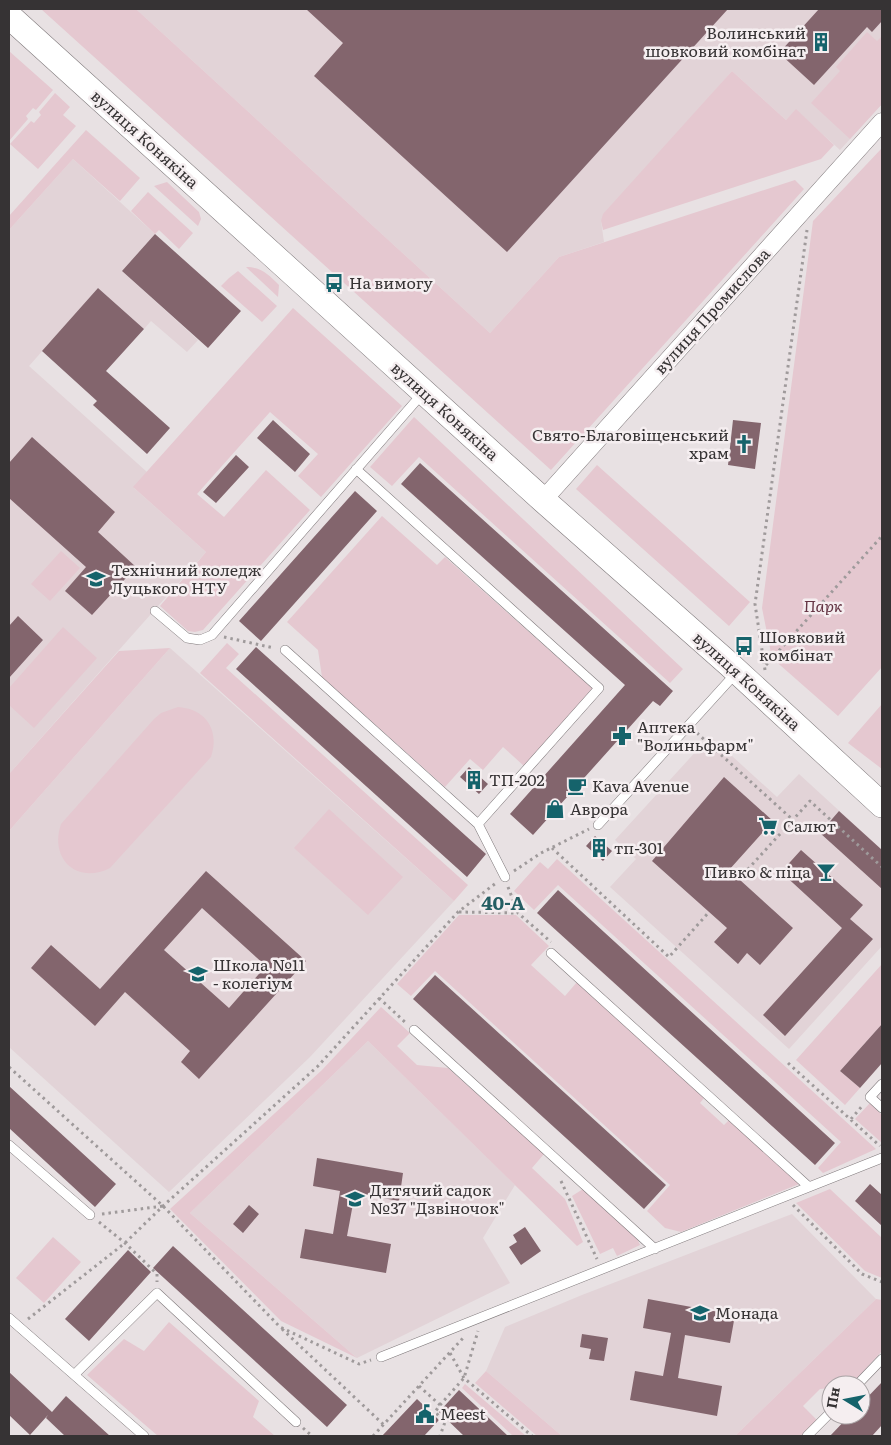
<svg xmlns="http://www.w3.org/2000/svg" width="891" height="1445" font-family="Literata,serif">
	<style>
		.built { fill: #e2d3d7 }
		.green { fill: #e5c8d0 }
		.building { fill: #83656d; fill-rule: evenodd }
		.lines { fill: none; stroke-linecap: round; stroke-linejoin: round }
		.lane-casing { stroke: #7f797b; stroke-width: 10 }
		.street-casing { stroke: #7f797b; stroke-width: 19 }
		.secondary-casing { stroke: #7f797b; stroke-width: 26 }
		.path { stroke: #9f9a9b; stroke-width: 3; stroke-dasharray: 2.5 4; stroke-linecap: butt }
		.lane { stroke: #fff; stroke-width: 9 }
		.street { stroke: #fff; stroke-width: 18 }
		.secondary { stroke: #fff; stroke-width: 25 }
		.labels { text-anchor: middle; stroke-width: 5; stroke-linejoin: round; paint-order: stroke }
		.poi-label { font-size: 16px; fill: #363334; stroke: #f5eef0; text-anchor: start }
		.street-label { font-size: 16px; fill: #363334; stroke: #f5eef0 }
		.park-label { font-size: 16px; font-style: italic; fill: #643443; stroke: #f5eef0 }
		.quarter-label { font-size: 19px; font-weight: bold; fill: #245e63; stroke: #f5eef0 }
	</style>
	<rect width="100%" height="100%" fill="#e8e1e3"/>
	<path class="built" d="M136 9H882V104L840 150 796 110 786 120 732 71 601 221 604 242 559 257 490 333Z
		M73 159 155 234 122 271 198 340 187 352 151 321 144 329 98 288 29 366 147 472 134 488 206 552 9 774V230Z
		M170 648 454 901 310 1057 169 1192 9 1047V831Z
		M710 736 777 797 799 774 882 850V946L789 1049 610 887 636 859 615 840Z
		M368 1041 515 1185 483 1238 510 1283 357 1358 190 1213Z
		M792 1214 876 1299 735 1436H562L486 1371 505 1327 582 1295Z"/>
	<path class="green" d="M41 9H136L490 333 559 257 795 180 804 189 551 470Z
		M867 32 877 41 882 36V104L850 139 811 103 840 71 836 67Z
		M9 51 53 90 36 110 33 108 26 116 28 119 9 141Z
		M732 71 786 120 796 109 834 145 821 159 603 230 601 221 603 214Z
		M55 93 70 107 63 115 76 126 38 169 10 144 31 121 34 123 41 115 39 112Z
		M86 130 140 178 120 201 73 159 9 230V216Z
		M882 148V667L838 716 772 658 762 608 813 221Z
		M167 182 199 212 201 219 198 226 154 186Z
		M148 192 193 233 179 249 159 230 155 234 131 211Z
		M246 267C261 267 269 275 279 285L278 297Z
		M238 271 277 306 262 322 221 286 229 278Z
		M293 308 402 406 321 497 298 476 318 454 270 412 197 494 224 517 266 470 310 510 203 630 195 632 188 631 160 606 206 552 133 487Z
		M414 417 683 669 670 683 419 457 392 486 370 467Z
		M597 465 750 602 729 626 576 489Z
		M382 516 437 565 445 557 593 689 524 766 503 747 483 770 470 759 445 787 322 677 318 650 287 622Z
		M61 551 80 568 50 601 31 584Z
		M63 627 97 658 34 728 9 705V688Z
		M227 643 239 654 226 668 468 885 454 901 200 673Z
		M170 648 9 831V774L119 651Z
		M882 704V769L848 743Z
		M178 707C206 709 220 730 211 757L110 868C77 885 49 859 61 824L154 719 161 713Z
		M329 809 403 877 368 915 294 848Z
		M557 859 876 1149 823 1173 818 1168 841 1142 558 885 534 910 514 891 540 862 548 869Z
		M459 915H516L549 946 531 965 565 996 577 982 704 1098 700 1103 724 1125 729 1120 799 1184 681 1232 665 1228 647 1211 670 1185 435 971 411 996 397 984Z
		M882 964V1024L840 1071 860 1088 845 1105 796 1060Z
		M381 1007 410 1033 397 1046 417 1065 448 1068 544 1154 532 1168 565 1199 583 1242 577 1246 368 1041 190 1213 357 1358 281 1321 170 1209 322 1070Z
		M870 1103 882 1115V1143L855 1119Z
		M583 1189 637 1238 640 1245 617 1256 613 1248 600 1254 572 1196Z
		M830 1189 882 1238V1278L865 1271 796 1203Z
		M53 1237 81 1262 44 1303 16 1278Z
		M876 1299 882 1300V1351L851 1385H831V1388L820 1389 803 1406 817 1420 801 1436H735Z
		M169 1322 259 1401 253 1417 275 1436H158L87 1375 124 1339 144 1351Z
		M486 1371 562 1436H537L475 1383Z
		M465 1384 526 1436H513L462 1388Z"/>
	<path class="building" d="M306 9H728L507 252 314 76 343 43Z
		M819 9H882V21L872 32 867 27 814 85 779 53Z
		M155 234 241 311 208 348 122 271Z
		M98 288 144 329 106 371 170 428 147 454 93 405 97 401 42 351Z
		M273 420 310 454 295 472 257 438Z
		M733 420 761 423 755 469 728 465Z
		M32 437 115 512 98 532 136 567 92 615 65 591 86 567 9 498V463Z
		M236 455 249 467 216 503 203 492Z
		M420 463 673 691 660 706 653 701 533 835 510 814 625 685 401 484Z
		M355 491 377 511 261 641 239 621Z
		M18 616 43 640 9 678V626Z
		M256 647 486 854 467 877 236 669Z
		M469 767 488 784 479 794 460 777Z
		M724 777 773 821 729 870 793 928 760 965 747 953 738 964 714 942 727 928 652 861Z
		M839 811 882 850V889L820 833Z
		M595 836 612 851 603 861 586 846Z
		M801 850 863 905 850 919 873 939 785 1036 763 1015 842 928 781 872Z
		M206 871 306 961 199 1079 181 1062 190 1051 125 992 95 1026 31 968 51 945 100 989ZM202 908 266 966 229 1008 164 950Z
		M558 890 835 1143 815 1165 537 913Z
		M435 975 666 1185 644 1209 413 999Z
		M882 1024V1063L860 1088 840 1071Z
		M9 1086 116 1184 95 1207 9 1128Z
		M317 1158 403 1173 399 1201 355 1193 347 1236 391 1244 386 1273 300 1258 305 1229 333 1234 340 1191 313 1186Z
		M870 1184 882 1195V1226L855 1201Z
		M249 1205 259 1214 243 1233 233 1224Z
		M525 1227 541 1251 521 1265 509 1247 517 1242 513 1235Z
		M173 1246 347 1405 327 1427 153 1268Z
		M128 1250 151 1272 89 1341 65 1319Z
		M648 1299 735 1315 730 1343 685 1335 678 1378 722 1386 717 1416 630 1400 635 1371 663 1376 671 1333 643 1328Z
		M582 1334 608 1338 604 1361 589 1359 591 1349 580 1347Z
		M9 1372 52 1412 66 1396 110 1436H65L46 1418 48 1415 30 1435 9 1415Z
		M882 1382V1425L872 1436H830L850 1415H861V1404Z
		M459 1390 508 1436H464L439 1412Z
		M417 1399 439 1420 424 1436H382Z"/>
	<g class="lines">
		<g class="lane-casing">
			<path id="lane" d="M155 611 187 638 200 640 212 635 422 394
				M285 650 478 824 599 688 356 469
				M478 824 505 877
				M598 825 737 672
				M551 953 809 1187
				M414 1030 655 1249
				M882 1084 870 1097 882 1108
				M9 1145 90 1215
				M9 1318 144 1436
				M381 1357 882 1158
				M74 1375 157 1293 296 1422
				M857 1385 882 1359
				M807 1436 831 1412"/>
		</g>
		<g class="street-casing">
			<path id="street" d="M543 500 882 122"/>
		</g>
		<g class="secondary-casing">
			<path id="secondary" d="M9 16 543 500 730 665 882 805"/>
		</g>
		<path class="path" d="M224 637 274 648
			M766 665 882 536
			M765 670 755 604 807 230
			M697 733 793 820
			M552 848 669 957 709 912
			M514 871 541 853 589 829
			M739 879 810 801 882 867
			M508 887 518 913 551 942
			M459 912 518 913
			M379 998 406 1023
			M788 1063 880 1146
			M9 1067 163 1206 280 1327 359 1364 371 1360
			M851 1119 863 1105
			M561 1181 597 1259
			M793 1205 862 1274 882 1282
			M102 1214 163 1206
			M99 1222 125 1243 157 1274V1282
			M28 1319 125 1243 163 1206 318 1066 458 912 496 883
			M282 1329 384 1425
			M450 1353 464 1378 532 1436
			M419 1386 440 1405 435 1412 445 1422 440 1436
			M440 1405 464 1378 478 1331
			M303 1428 312 1436
			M373 1436 464 1337"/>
		<use href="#lane" class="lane"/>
		<use href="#street" class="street"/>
		<use href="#secondary" class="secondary"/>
	</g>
	<defs>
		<g id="building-bare" transform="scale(1.5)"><path d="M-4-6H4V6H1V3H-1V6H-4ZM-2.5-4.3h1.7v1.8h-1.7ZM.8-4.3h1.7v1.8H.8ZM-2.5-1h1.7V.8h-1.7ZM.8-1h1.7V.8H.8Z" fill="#15636b" stroke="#f5eef0" stroke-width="2.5" paint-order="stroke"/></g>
		<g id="bus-bare" transform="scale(1.5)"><path d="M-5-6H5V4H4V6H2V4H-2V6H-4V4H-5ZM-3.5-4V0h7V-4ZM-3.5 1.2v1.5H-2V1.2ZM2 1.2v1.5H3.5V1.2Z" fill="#15636b" stroke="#f5eef0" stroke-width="2.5" paint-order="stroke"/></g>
		<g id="church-bare" transform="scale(1.5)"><path d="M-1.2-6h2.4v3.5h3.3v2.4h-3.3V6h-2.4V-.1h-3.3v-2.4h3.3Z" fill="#15636b" stroke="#f5eef0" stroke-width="2.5" paint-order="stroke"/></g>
		<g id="university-bare" transform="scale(1.5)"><path d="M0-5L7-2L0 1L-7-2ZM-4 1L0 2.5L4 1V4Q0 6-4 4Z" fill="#15636b" stroke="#f5eef0" stroke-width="2.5" paint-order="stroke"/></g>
		<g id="pharmacy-bare" transform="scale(1.5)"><path d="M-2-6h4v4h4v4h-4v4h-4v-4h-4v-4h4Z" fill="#15636b" stroke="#f5eef0" stroke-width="2.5" paint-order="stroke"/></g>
		<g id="cafe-bare" transform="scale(1.5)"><path d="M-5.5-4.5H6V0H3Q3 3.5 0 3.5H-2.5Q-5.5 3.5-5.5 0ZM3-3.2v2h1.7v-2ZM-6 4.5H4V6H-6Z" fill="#15636b" stroke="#f5eef0" stroke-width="2.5" paint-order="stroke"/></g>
		<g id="shop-bare" transform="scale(1.5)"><path d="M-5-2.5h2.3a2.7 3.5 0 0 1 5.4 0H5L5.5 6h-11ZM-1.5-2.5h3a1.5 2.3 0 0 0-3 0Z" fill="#15636b" stroke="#f5eef0" stroke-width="2.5" paint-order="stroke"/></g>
		<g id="supermarket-bare" transform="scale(1.5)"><path d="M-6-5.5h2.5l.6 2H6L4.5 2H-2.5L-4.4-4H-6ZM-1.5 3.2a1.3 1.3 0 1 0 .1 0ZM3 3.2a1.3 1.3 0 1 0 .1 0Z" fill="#15636b" stroke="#f5eef0" stroke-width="2.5" paint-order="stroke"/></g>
		<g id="bar-bare" transform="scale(1.5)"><path d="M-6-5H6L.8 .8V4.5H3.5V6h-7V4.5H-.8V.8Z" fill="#15636b" stroke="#f5eef0" stroke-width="2.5" paint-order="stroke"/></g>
		<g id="school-bare" transform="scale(1.5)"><path d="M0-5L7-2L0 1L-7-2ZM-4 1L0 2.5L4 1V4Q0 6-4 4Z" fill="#15636b" stroke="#f5eef0" stroke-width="2.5" paint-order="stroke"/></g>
		<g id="civic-bare" transform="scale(1.5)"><path d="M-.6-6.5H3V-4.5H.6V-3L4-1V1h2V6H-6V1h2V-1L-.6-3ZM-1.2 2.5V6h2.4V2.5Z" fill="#15636b" stroke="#f5eef0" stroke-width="2.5" paint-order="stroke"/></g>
	</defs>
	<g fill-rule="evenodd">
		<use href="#building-bare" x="821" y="42"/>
		<use href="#bus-bare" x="334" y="283"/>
		<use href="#church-bare" x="744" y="444"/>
		<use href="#university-bare" x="96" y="579"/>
		<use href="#bus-bare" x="744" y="646"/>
		<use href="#pharmacy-bare" x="622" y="736"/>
		<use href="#building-bare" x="474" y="780"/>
		<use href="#cafe-bare" x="577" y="786"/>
		<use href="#shop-bare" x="555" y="809"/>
		<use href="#supermarket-bare" x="768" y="826"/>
		<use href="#building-bare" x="599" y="848"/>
		<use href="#bar-bare" x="826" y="872"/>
		<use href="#school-bare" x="198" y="974"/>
		<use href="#school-bare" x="355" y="1199"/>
		<use href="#university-bare" x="700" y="1313"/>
		<use href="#civic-bare" x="425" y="1414"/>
	</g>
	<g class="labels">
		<g class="poi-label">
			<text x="806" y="39" text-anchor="end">Волинський<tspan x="806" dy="18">шовковий комбінат</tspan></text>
			<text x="349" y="289">На вимогу</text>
			<text x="729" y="441" text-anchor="end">Свято-Благовіщенський<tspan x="729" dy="18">храм</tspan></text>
			<text x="111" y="576">Технічний коледж<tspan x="111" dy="18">Луцького НТУ</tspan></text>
			<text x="759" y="643">Шовковий<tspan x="759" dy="18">комбінат</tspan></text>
			<text x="637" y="733">Аптека<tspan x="637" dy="18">"Волиньфарм"</tspan></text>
			<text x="489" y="786">ТП-202</text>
			<text x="592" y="792">Kava Avenue</text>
			<text x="570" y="815">Аврора</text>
			<text x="783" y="832">Салют</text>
			<text x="614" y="854">тп-301</text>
			<text x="811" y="878" text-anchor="end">Пивко &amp; піца</text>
			<text x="213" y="971">Школа №11<tspan x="213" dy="18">- колегіум</tspan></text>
			<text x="370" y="1196">Дитячий садок<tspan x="370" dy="18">№37 "Дзвіночок"</tspan></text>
			<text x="715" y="1319">Монада</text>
			<text x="440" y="1420">Meest</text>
		</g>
		<g class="street-label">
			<text transform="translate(145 139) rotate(42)" y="6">вулиця Конякіна</text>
			<text transform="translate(712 311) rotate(-48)" y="6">вулиця Промислова</text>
			<text transform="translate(445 411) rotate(42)" y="6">вулиця Конякіна</text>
			<text transform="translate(747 681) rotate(42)" y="6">вулиця Конякіна</text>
		</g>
		<g class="park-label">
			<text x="823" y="612">Парк</text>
		</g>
		<g class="quarter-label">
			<text x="503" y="910">40-А</text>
		</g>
	</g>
	<rect width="891" height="1445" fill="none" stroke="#363334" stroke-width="20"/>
	<g transform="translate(846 1400) rotate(280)"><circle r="24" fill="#f5eef0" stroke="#a9a3a5"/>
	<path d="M0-4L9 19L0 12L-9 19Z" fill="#15636b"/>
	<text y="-8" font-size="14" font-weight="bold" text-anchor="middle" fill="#363334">Пн</text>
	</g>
</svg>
